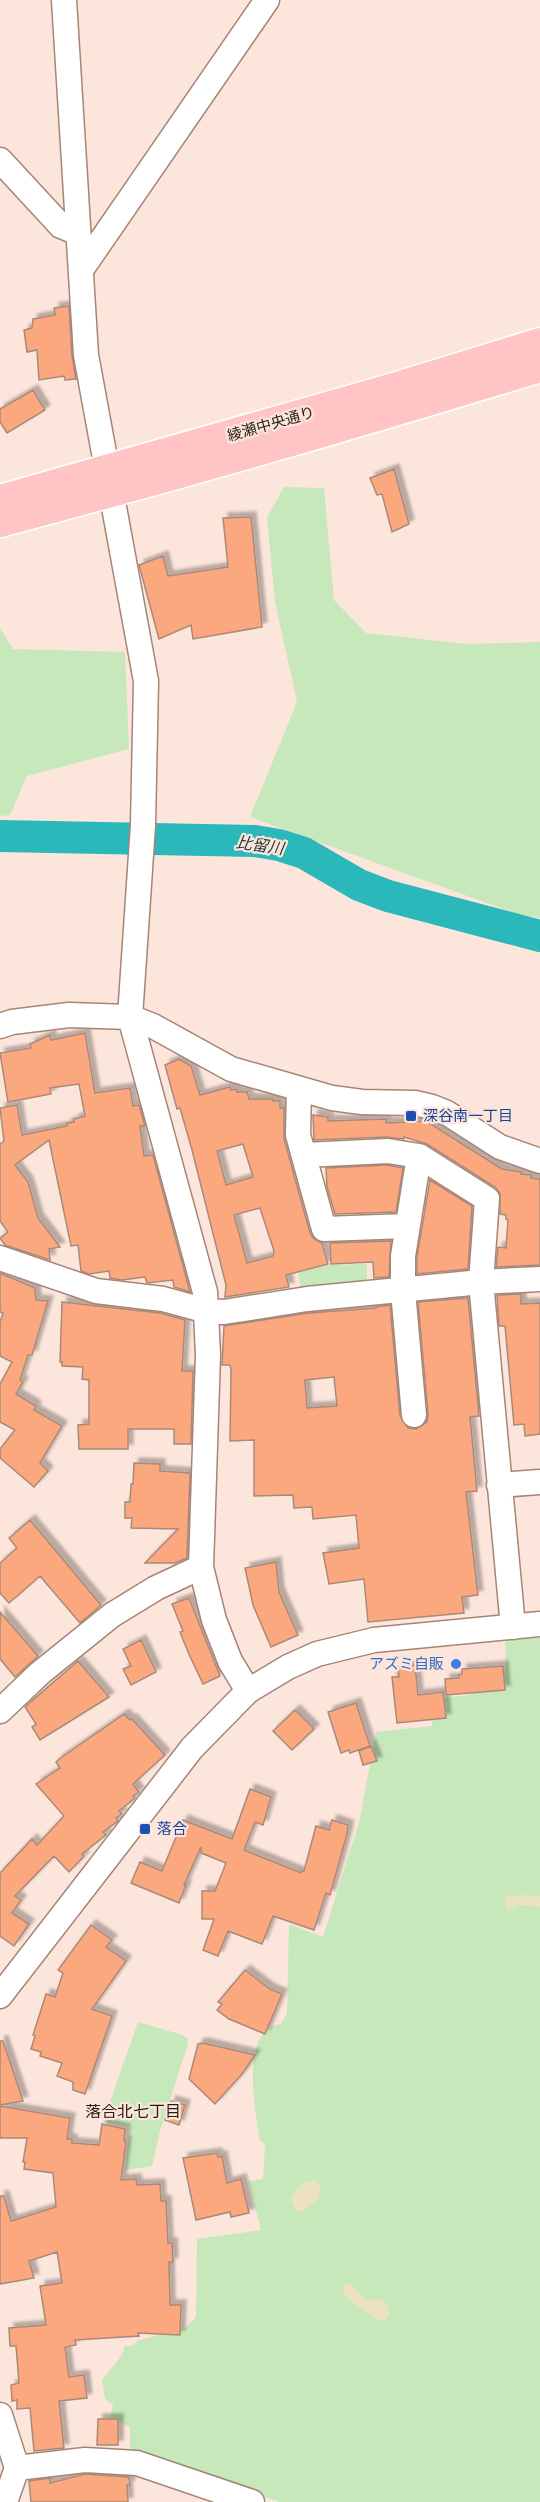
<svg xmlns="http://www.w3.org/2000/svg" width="540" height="2502" font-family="Georgia,'Noto Sans JP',serif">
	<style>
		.green { fill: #c6e8ba }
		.sand { fill: #ece2bd }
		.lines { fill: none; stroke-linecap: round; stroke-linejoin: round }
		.river { stroke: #2ab8ba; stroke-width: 32 }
		.building { fill: #fba87f; stroke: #aa897a; stroke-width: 1.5; fill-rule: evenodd; filter: url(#shadow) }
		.minor-casing { stroke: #a68576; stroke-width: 27 }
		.major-casing { stroke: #fff; stroke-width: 33 }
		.minor { stroke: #fff; stroke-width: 24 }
		.major { stroke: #ffc5c4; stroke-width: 30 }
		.transit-dot { fill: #1a4fb4; stroke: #fce6dc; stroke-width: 2 }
		.shop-dot { fill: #3f7fe0; stroke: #fce6dc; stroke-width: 2 }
		.labels { text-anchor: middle; stroke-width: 4.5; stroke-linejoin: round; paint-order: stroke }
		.street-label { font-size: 15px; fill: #271b15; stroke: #fce6dc }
		.transit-label { font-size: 15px; fill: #164399; stroke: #fce6dc; text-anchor: start }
		.shop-label { font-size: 15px; fill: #366cbe; stroke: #fce6dc; text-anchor: end }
		.water-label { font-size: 16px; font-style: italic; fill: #213838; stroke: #fce6dc }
		.neighbourhood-label { font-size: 16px; fill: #271b15; stroke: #fce6dc }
	</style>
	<defs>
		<filter id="shadow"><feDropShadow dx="5" dy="-5" stdDeviation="1.5" flood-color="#0004"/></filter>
	</defs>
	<rect width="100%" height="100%" fill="#fce6dc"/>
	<path class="green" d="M284 487 324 488 334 600 366 633 467 644 540 642V918L517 914 250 817 297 702 275 602 267 518Z
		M0 628 13 649 125 652 129 749 27 776 10 815 0 816Z
		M367 1264V1286L302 1295 298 1273 327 1265Z
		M540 1638V2502H279L130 2449V2427L110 2417 113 2405 105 2399 102 2380C110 2369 122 2359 125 2346H132L137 2341 185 2328 196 2317 197 2239 261 2230 248 2181 263 2179 265 2144 260 2141C256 2113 238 2029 281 2024L287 2013 289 1924 323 1937 359 1823 376 1732 432 1726 430 1698C469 1695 479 1700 506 1668L505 1639Z
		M138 2022 183 2035 188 2039V2044L160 2131 152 2166 125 2170 130 2126 103 2122Z"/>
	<path class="sand" d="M517 1895 540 1896V1907L519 1905 511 1910 507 1909 505 1905 506 1897Z
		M315 2180 320 2185 319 2198 304 2211 296 2210 291 2199C297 2188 303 2181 315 2180Z
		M350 2283 366 2299 382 2300 388 2306 390 2315 383 2320 375 2319 346 2297 343 2291 344 2285Z"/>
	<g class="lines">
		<path class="river" d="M0 836 255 841 279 845 304 853 359 885 388 896 540 936"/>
	</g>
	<path class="building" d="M69 306 72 356 76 379 65 380 64 376 39 380 37 350 27 352 24 330 32 328 33 319 55 315 54 308Z
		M33 390 45 410 7 433 0 422V409Z
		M394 469 409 524 392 532 382 494 377 495 370 478Z
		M251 517 262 627 193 639 191 625 159 639 139 565 163 556 168 576 228 567 223 518Z
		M85 1033 95 1093 130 1088 133 1106 139 1105 145 1126H140L144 1156 153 1155 190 1292 174 1287 173 1280 147 1283 145 1277 122 1280 110 1278 109 1271 89 1274 81 1271 78 1245 71 1246 49 1140 15 1165 28 1182 38 1218 60 1247 49 1249 50 1260 5 1245 0 1238 8 1232 0 1221V1144L4 1141 0 1108 17 1105 22 1135 67 1126V1123L74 1122V1119L85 1116 79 1084 50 1088 51 1094 8 1102 0 1053 31 1048 30 1044 50 1035 51 1040Z
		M179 1059 191 1066 200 1095 230 1087 231 1090 236 1089 237 1092H247L249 1099H273V1101H280V1108H284V1139L310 1233 314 1239 322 1243 328 1264 286 1275 289 1287 225 1297 226 1285 192 1150 180 1108 177 1109 165 1065ZM243 1144 253 1177 226 1185 217 1151ZM260 1208 274 1251 273 1256 247 1263 234 1215Z
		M313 1115 328 1117V1121L386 1119V1123L426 1121 502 1169 522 1172 521 1174 531 1175V1178L540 1179V1265L496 1267 498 1247 506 1248 508 1220 506 1219V1215L500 1214V1193L495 1187 427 1144 404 1137V1139L387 1137 314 1140Z
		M387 1165 403 1168 396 1212 335 1214 327 1187 326 1168Z
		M430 1180 472 1206 468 1269 417 1274V1257Z
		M391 1241 389 1277 374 1278 373 1262 331 1264 330 1243Z
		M0 1273 35 1288 36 1300 48 1301 32 1355H28L20 1380 23 1382 16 1394 36 1406 34 1410 62 1426 40 1463 48 1471 34 1487 0 1458V1449L15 1430 0 1422V1384L12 1362 0 1356V1322L3 1313 0 1312Z
		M521 1294V1304L540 1303V1434L525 1436 524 1424 514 1425 505 1326H499L497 1295Z
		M468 1298 479 1416 470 1417 477 1491 466 1492 478 1595 462 1597 464 1613 368 1622 364 1579 329 1584 323 1553 359 1548 356 1515 313 1519 312 1507 294 1508 293 1495 254 1496V1440L230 1441 231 1370 230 1365H222L224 1326 309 1313 376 1308V1307L390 1305 400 1416 408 1428 416 1429 427 1422 428 1414 418 1302ZM334 1377 337 1406 307 1408 305 1380Z
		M62 1302 160 1313 185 1320 182 1371H193L191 1444H174V1429H128V1449H79L78 1425 89 1424V1380L82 1379 83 1367 62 1366V1362H60Z
		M134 1463 160 1464V1471L190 1473 187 1558 175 1563H145L178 1529 131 1528 132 1518H125V1502H130L131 1484H133Z
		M30 1520 101 1605 80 1623 40 1576 9 1603 0 1593V1563L17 1548 9 1538Z
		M276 1562 279 1592 298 1635 271 1647 253 1605 245 1568Z
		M189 1598 220 1676 203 1684 188 1652 180 1632 183 1631 172 1604Z
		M0 1612 38 1656 15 1677 0 1659Z
		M141 1640 156 1672 131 1685 123 1669 131 1666 123 1649Z
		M78 1661 109 1697 40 1740 32 1727 36 1724 25 1707Z
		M415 1665 418 1695 443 1692 446 1718 397 1723 392 1677H399L398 1667Z
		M503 1666 505 1690 446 1695 445 1679 459 1678V1675L462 1674V1669Z
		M356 1703 370 1746 350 1753 349 1750 341 1753 328 1712Z
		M295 1710 314 1729 292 1750 273 1731Z
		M124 1714 130 1720 132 1719 165 1755 133 1784 139 1792 133 1796 135 1798 119 1811 122 1814 116 1818 118 1821 103 1832 106 1835 82 1854 84 1856 69 1872 54 1856 15 1896 21 1900 12 1913 29 1924 14 1946 0 1936V1873L32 1839 37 1845 64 1816 36 1784 60 1768 56 1762 59 1759Z
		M371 1746 377 1761 363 1765 359 1751Z
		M250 1789 271 1797 263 1825 255 1822 244 1850 301 1873V1871H304L316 1826 329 1830 332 1820 348 1825 347 1834 330 1895 326 1893 314 1930 273 1916 262 1944 228 1931 218 1956 203 1950 214 1919H202V1891H215L226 1863 201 1853V1847L184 1885H186L179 1903 131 1883 140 1862 162 1871 183 1820 232 1839Z
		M91 1925 112 1940 106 1947 126 1961 92 2009 112 2016 85 2094 73 2090V2082L57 2076 62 2063 40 2056 41 2052 31 2049 35 2036 33 2035 46 1994 55 1997 63 1973 58 1970Z
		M245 1970 270 1989 282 1994 265 2034 229 2019 217 2010 222 2004 218 2002Z
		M0 2041H3L23 2101 0 2105Z
		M203 2043 255 2055 242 2074 215 2104 189 2079 198 2044Z
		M171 2101 185 2105 179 2125 165 2120Z
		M0 2106 70 2118 67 2139H72V2143L99 2145 102 2124 125 2129 124 2141 126 2142 121 2180 136 2179 137 2185 160 2184 161 2201H166L168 2243H172L173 2262H169L170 2305H181L180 2335 138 2333 139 2336 75 2340 76 2345 65 2347 69 2377 84 2375 87 2398 59 2401 64 2448 34 2451 30 2408 17 2409V2400L12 2401 11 2385 19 2383 16 2346H10L9 2328 46 2325 40 2286 62 2283 57 2252 29 2261 34 2278 0 2284V2196H4L11 2221 56 2207 53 2173 24 2169 25 2162H23L27 2138H0Z
		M217 2153 218 2157 222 2156 227 2183 241 2179 249 2213 231 2217 230 2212 196 2220 183 2158Z
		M98 2419H118V2445H97Z
		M85 2474 129 2477 130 2485H127L128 2502H31L29 2481 50 2478V2483Z"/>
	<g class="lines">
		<g class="minor-casing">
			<path id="minor" d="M64 0 86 355 146 681 143 825 130 1017 205 1292 208 1355 201 1567 214 1620 230 1661 248 1691
				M0 160 61 226 78 233
				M81 270 267 0
				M0 1026 12 1022 69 1015 130 1017 153 1026 231 1069 332 1098 362 1102 415 1103 432 1107 447 1113 500 1147 540 1161
				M299 1089 298 1135 324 1229 407 1226
				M304 1155 388 1151 419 1156 487 1199 481 1282 513 1627
				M0 1258 96 1291 163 1299 207 1311 224 1312 307 1299 481 1282 540 1279
				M414 1415 403 1291V1256L419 1156
				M499 1485 540 1482
				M0 1711 40 1673 112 1615 156 1588 201 1567
				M0 1996 192 1748 248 1691 288 1667 317 1654 374 1640 540 1624
				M0 2415 17 2468 5 2502
				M17 2468 85 2460 137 2463 252 2502"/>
		</g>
		<g class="major-casing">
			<path id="major" d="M0 500 394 388 540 343
				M0 522C181 474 361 422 540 367"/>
		</g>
		<use href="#minor" class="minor"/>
		<use href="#major" class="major"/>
	</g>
	<g class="transit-dot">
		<rect x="405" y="1110" width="12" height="12" rx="3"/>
		<rect x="139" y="1823" width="12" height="12" rx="3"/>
	</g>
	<circle class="shop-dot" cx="456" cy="1664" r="6"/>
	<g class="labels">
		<g class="street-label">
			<text transform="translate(271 424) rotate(-16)" y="5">綾瀬中央通り</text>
		</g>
		<g class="transit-label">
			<text x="423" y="1121">深谷南一丁目</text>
			<text x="157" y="1834">落合</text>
		</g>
		<g class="shop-label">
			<text x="444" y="1669">アズミ自販</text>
		</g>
		<g class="water-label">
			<text transform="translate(260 845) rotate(8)" y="6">比留川</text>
		</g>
		<g class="neighbourhood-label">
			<text x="133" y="2117">落合北七丁目</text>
		</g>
	</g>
</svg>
